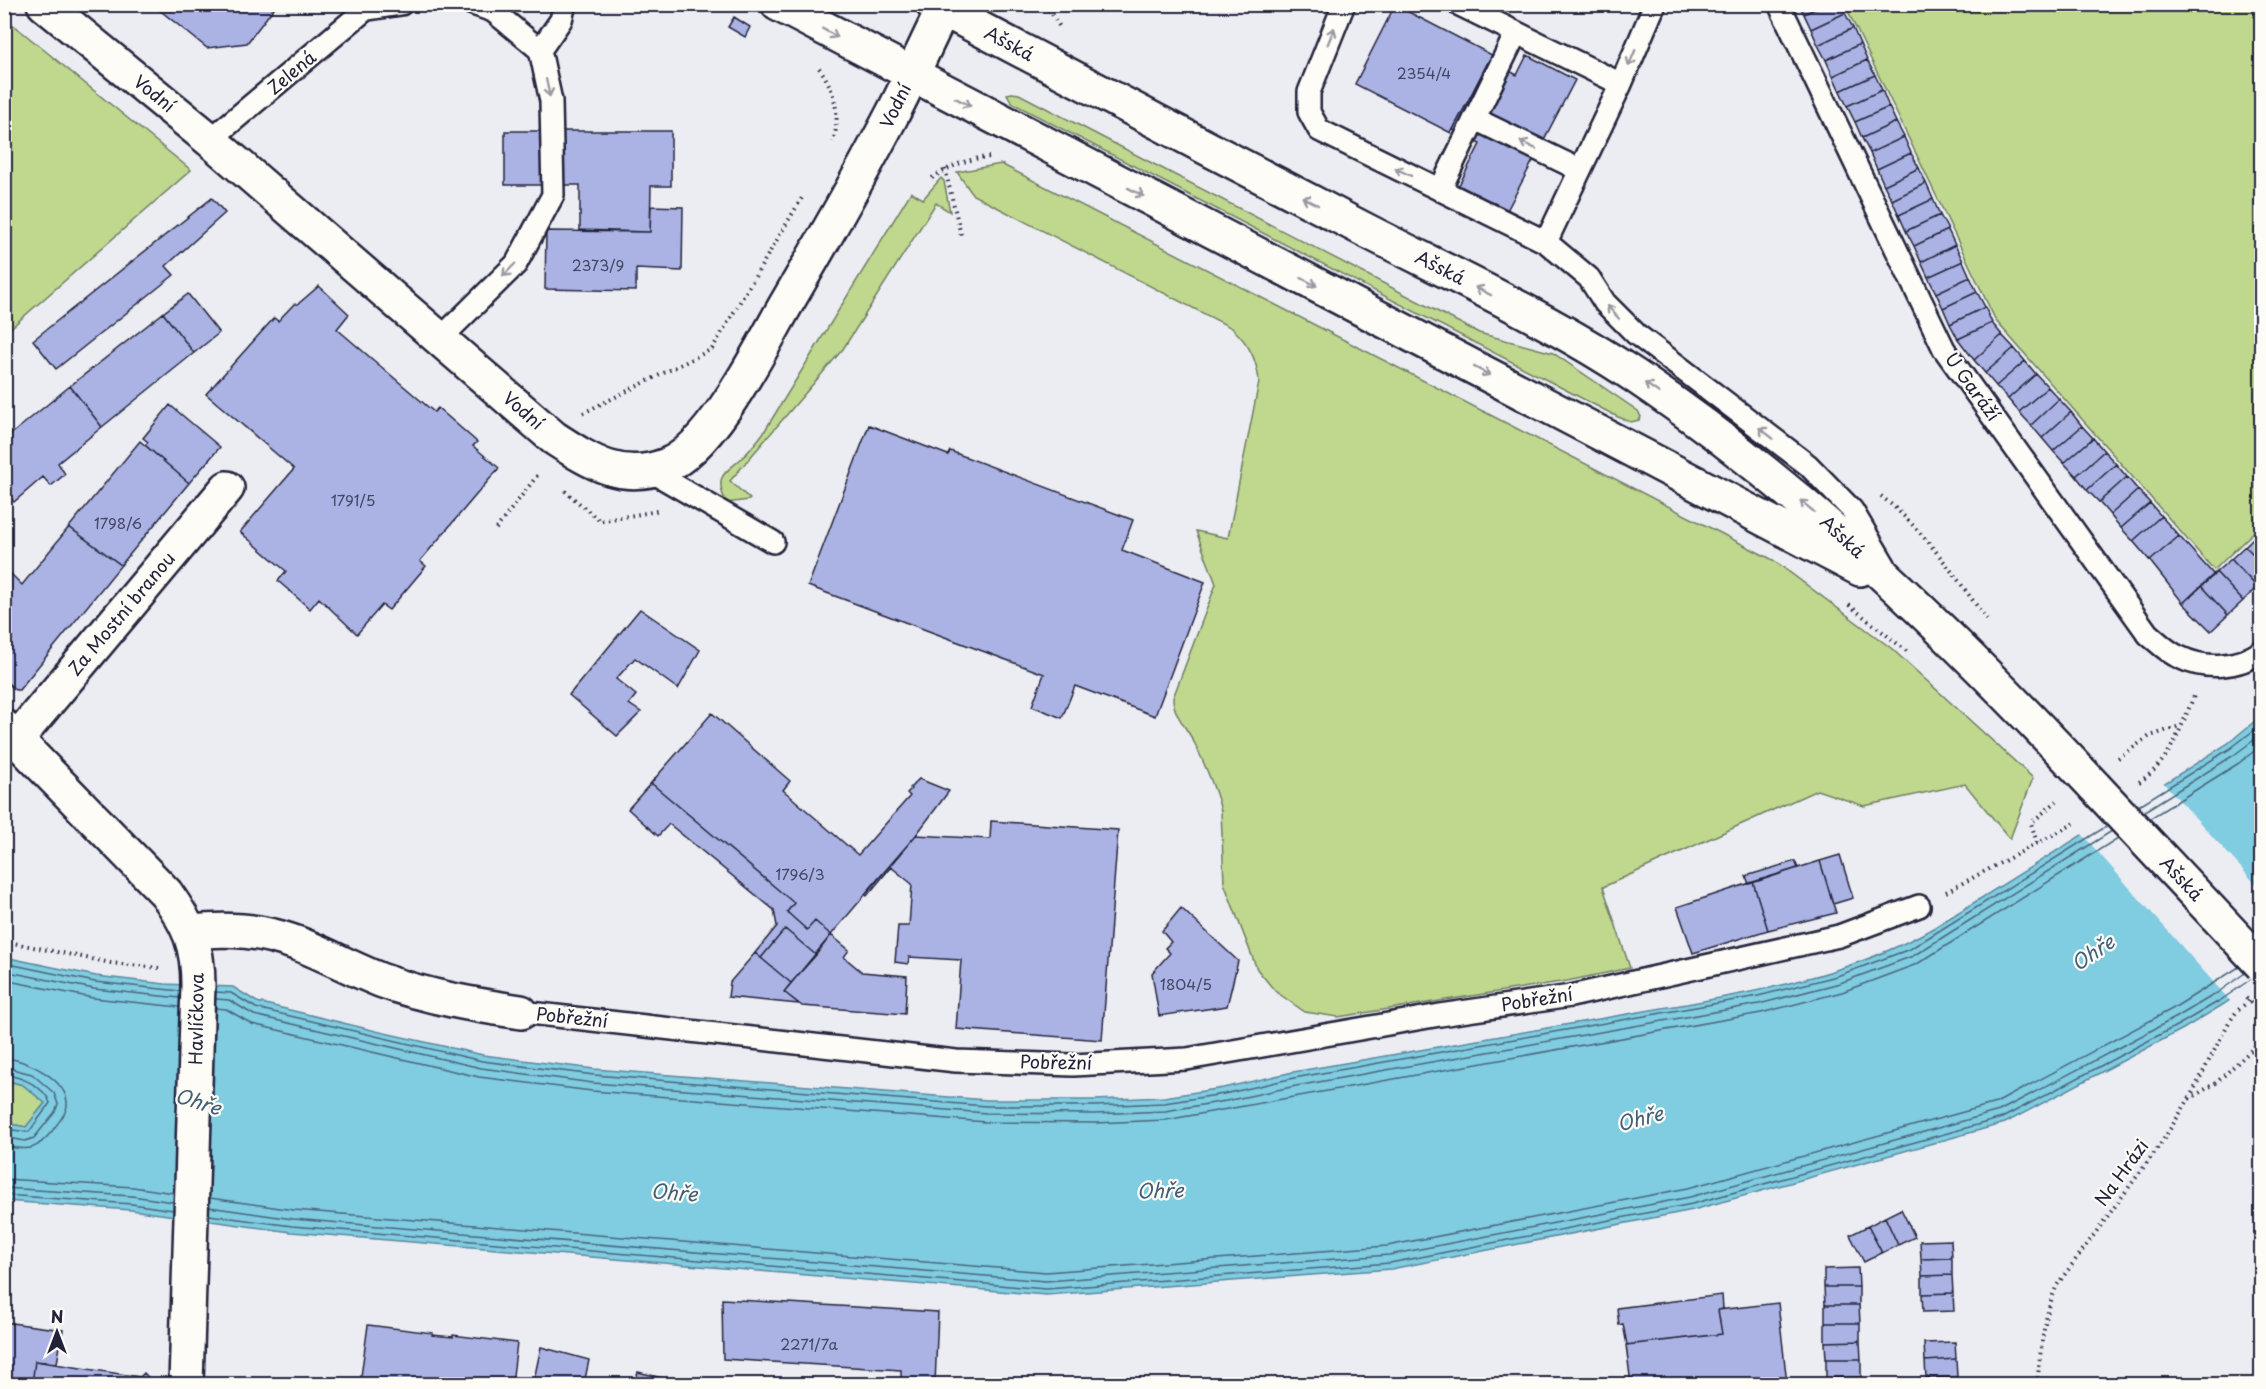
<svg xmlns="http://www.w3.org/2000/svg" width="2266" height="1389" font-family="'Playpen Sans',sans-serif">
	<style>
		.green { fill: #bfd88e; stroke: #707d64; stroke-width: 1.5 }
		.water { fill: #80cce0; stroke: #5a889e; stroke-width: 1.5 }
		.pier { fill: #ecedf3 }
		.lines { fill: none; stroke-linecap: round; stroke-linejoin: round }
		.shore { stroke: #48667d; stroke-width: 1.5 }
		.building { fill: #aab3e4; stroke: #22223b; stroke-width: 1.5 }
		.lane-casing { stroke: #22223b; stroke-width: 26 }
		.street-casing { stroke: #22223b; stroke-width: 38 }
		.secondary-casing { stroke: #22223b; stroke-width: 38 }
		.path { stroke: #22223b; stroke-width: 4; stroke-dasharray: 1.5 4.5; stroke-linecap: butt }
		.lane { stroke: #fdfcf7; stroke-width: 21 }
		.street { stroke: #fdfcf7; stroke-width: 33 }
		.secondary { stroke: #fdfcf7; stroke-width: 33 }
		.secondary-bridge-casing { stroke: #22223b; stroke-width: 38; stroke-linecap: butt }
		.path-bridge { stroke: #22223b; stroke-width: 4; stroke-dasharray: 1.5 4.5; stroke-linecap: butt }
		.secondary-bridge { stroke: #fdfcf7; stroke-width: 33 }
		.oneway { stroke: #9a9aa2 }
		.labels { text-anchor: middle; stroke-width: 4.5; stroke-linejoin: round; paint-order: stroke }
		.number-label { font-size: 15px; fill: #444665 }
		.street-label { font-size: 18px; fill: #22223b; stroke: #fdfcf7 }
		.water-label { font-size: 20px; font-style: italic; fill: #435e75; stroke: #fdfcf7 }
	</style>
	<rect width="100%" height="100%" fill="#ecedf3"/>
	<filter id="ink" filterUnits="userSpaceOnUse"><feTurbulence type="fractalNoise" baseFrequency=".0167" numOctaves="2"/><feDisplacementMap in="SourceGraphic" scale="12" xChannelSelector="R" yChannelSelector="G"/><feConvolveMatrix kernelMatrix="1 2 1 2 8 2 1 2 1" color-interpolation-filters="sRGB"/></filter>
	<g filter="url(#ink)">
		<path class="green" d="M1845 5H2261V525L2214 570 1996 321Z
			M5 18 191 170 5 333H4Z
			M1012 93 1019 94 1479 333 1553 353 1638 411 1641 417 1639 420 1631 422 1618 417 1012 103 1007 94Z
			M1001 164 1773 560 1891 648 2033 778 2010 839 1965 784 1864 806 1817 790 1603 887 1630 968 1567 981 1338 1017 1305 1012 1275 991 1257 969 1224 883 1221 811C1216 789 1205 765 1195 744 1188 729 1173 715 1173 698L1216 584 1196 531 1228 538 1259 382C1257 359 1249 344 1232 328L973 195 957 172Z
			M941 178 944 181 950 212 936 203 843 349 730 481 750 499 749 500 726 503C713 473 726 474 745 455 752 448 758 440 764 432L911 192 923 199Z
			M4 1080 23 1085 45 1103 26 1127 5 1123Z"/>
		<path class="water" d="M2261 716V978L2224 1004 2183 1029 2005 1123 1693 1210 1391 1269 1046 1295 291 1232 131 1210 5 1201V1123L26 1127 45 1103 23 1085 5 1080 4 957 96 976 165 984 233 987 257 1002 380 1032 483 1055 594 1069 987 1100H1095L1164 1097 1223 1088 1293 1072C1401 1053 1509 1034 1616 1016 1724 997 1839 983 1935 927L2227 744Z"/>
		<path class="pier" d="M2162 781 2261 890 2262 982 2232 1003 2080 832Z"/>
		<g class="lines">
			<path class="shore" d="M2138 806 2231 748 2262 724
				M2143 812 2234 755 2262 734
				M2149 819 2239 763 2262 745
				M4 963 95 982 180 991
				M4 971 94 989 180 998
				M4 980 93 998 179 1007
				M216 992 231 993 256 1008 482 1061 594 1075 986 1106H1095L1164 1103 1224 1094 1294 1078 1758 996 1837 976 1910 949 2107 826
				M216 999 229 1000 254 1015 481 1068 593 1083 986 1113 1095 1114 1165 1111 1226 1101 1296 1086 1759 1004 1840 983 1913 956 2112 831
				M215 1008 226 1009 252 1024 479 1077 592 1091 986 1122 1095 1123 1166 1120 1761 1013 1842 992 1917 964 2118 838
				M4 1058C26 1059 69 1080 67 1106 66 1115 58 1122 53 1130 36 1151 30 1151 4 1146
				M4 1067 32 1074 54 1093 58 1104 55 1112 34 1138 25 1141 4 1137
				M4 1075C21 1076 45 1087 50 1103L29 1132 4 1129
				M4 1179 133 1187 174 1193
				M4 1188 132 1196 173 1202
				M4 1195 132 1204 173 1210
				M210 1198 294 1210 1046 1272 1387 1246 1688 1188 1996 1103 2172 1009 2239 967
				M209 1207 293 1219 1046 1281 1389 1255 1690 1197 1999 1111 2177 1017 2217 993 2245 973
				M209 1215 292 1226 1046 1289 1390 1263 1692 1204 2002 1118 2180 1024 2221 1000 2251 979"/>
		</g>
		<path class="building" d="M152 4H277L247 43 207 48Z
			M1799 4H1825L1804 14Z
			M1825 4H1842L1845 13 1811 29 1804 14Z
			M1395 5 1492 55 1451 133 1355 84Z
			M1845 13 1853 28 1818 45 1811 29Z
			M734 17 750 27 745 37 728 27Z
			M1853 28 1860 44 1826 60 1818 45Z
			M1860 44 1867 60 1833 76 1826 60Z
			M1527 55 1575 80 1501 222 1453 197 1480 144 1453 130 1489 60 1517 75Z
			M1867 60 1875 75 1840 91 1833 76Z
			M1875 75 1882 90 1847 106 1840 91Z
			M1882 90 1889 107 1855 122 1847 106Z
			M1889 107 1896 122 1862 138 1855 122Z
			M1896 122 1904 137 1870 153 1862 138Z
			M505 131H671V186H651L650 232 580 230V185H505Z
			M1904 137 1911 153 1877 169 1870 153Z
			M1911 153 1919 168 1884 185 1877 169Z
			M1919 168 1926 183 1892 200 1884 185Z
			M1926 183 1933 199 1899 215 1892 200Z
			M212 198 225 213 166 266 174 275 56 369 33 340Z
			M1933 199 1940 215 1906 231 1899 215Z
			M651 206 683 207 682 271 636 269V291L545 289 546 231 650 232Z
			M1940 215 1948 230 1914 246 1906 231Z
			M1948 230 1955 245 1921 262 1914 246Z
			M1955 245 1963 261 1928 277 1921 262Z
			M1963 261 1970 277 1936 293 1928 277Z
			M1970 277 1977 292 1943 308 1936 293Z
			M319 286 349 314 337 329 434 412 438 408 477 442 473 446 499 468 420 561 426 566 389 610 382 605 357 634 319 598 310 609 278 581 286 571 240 532 294 469 206 394 274 318 278 321 294 304H298Z
			M1977 292 1985 307 1950 324 1943 308Z
			M188 294 219 333 194 353 163 313Z
			M1985 307 1992 323 1958 339 1950 324Z
			M163 313 194 353 102 427 70 386Z
			M1992 323 2002 335 1974 360 1958 339Z
			M2002 335 2014 348 1985 373 1974 360Z
			M2014 348 2025 361 1996 386 1985 373Z
			M2025 361 2036 374 2008 399 1996 386Z
			M2036 374 2048 387 2019 412 2008 399Z
			M70 386 102 427 58 463 65 474 51 486 43 477 14 502 4 491V440Z
			M2048 387 2059 399 2031 425 2019 412Z
			M2059 399 2071 412 2042 438 2031 425Z
			M170 405 220 447 189 483 145 445 148 442 143 438Z
			M2071 412 2082 426 2053 451 2042 438Z
			M869 425 948 455 950 451 1133 520 1122 550 1205 582 1155 716 1075 686 1062 718 1032 706 1044 674 808 586Z
			M2082 426 2093 438 2064 463 2053 451Z
			M2093 438 2104 451 2076 476 2064 463Z
			M140 441 189 483 121 565 69 527Z
			M2104 451 2116 464 2087 490 2076 476Z
			M2116 464 2127 477 2099 502 2087 490Z
			M2127 477 2138 490 2110 515 2099 502Z
			M2138 490 2150 503 2121 528 2110 515Z
			M2150 503 2161 516 2133 541 2121 528Z
			M2161 516 2179 536 2150 561 2133 541Z
			M69 527 121 565 19 690H15L4 679V567L22 585Z
			M2259 532 2262 535V563L2245 546Z
			M2179 536 2214 575 2183 603 2150 561Z
			M2245 546 2262 563V584L2257 587 2231 559Z
			M2231 559 2257 587 2243 601 2216 572Z
			M2216 572 2243 601 2228 615 2201 586Z
			M2201 586 2228 615 2211 631 2183 603Z
			M640 609 700 650 678 689 635 658 616 679 636 695 629 704 641 712 617 736 569 695Z
			M712 713 790 781 783 790 858 855 910 796 907 793 911 789 910 788 919 779 949 791 916 835 831 935 815 921 807 930 787 912 794 903 651 783Z
			M651 783 794 903 787 912 807 930 815 921 831 935 816 955 785 929 761 958 755 953 777 926 774 910 669 824 658 836 628 809Z
			M991 821 1118 830 1102 1040 956 1029 961 960 909 957 908 964 895 962 898 926H909L912 884 891 867 867 896 865 894 916 835 990 839Z
			M1840 855 1853 898 1833 904 1820 861Z
			M1795 861 1798 868 1749 884 1746 876Z
			M1820 861 1836 913 1768 930 1753 882Z
			M1753 882 1768 930 1693 953 1677 907Z
			M1181 908 1238 961 1227 1006 1159 1016 1152 973 1170 953 1165 948 1171 942 1162 931Z
			M785 929 816 955 791 983 761 958Z
			M831 935 849 950 844 957 862 972 907 976 905 1014 802 1006 784 992Z
			M755 953 791 983 784 992 799 1004 728 997 730 982Z
			M1901 1209 1915 1237 1898 1245 1885 1217Z
			M1885 1217 1898 1245 1882 1253 1868 1226Z
			M1868 1226 1882 1253 1864 1262 1850 1235Z
			M1951 1240 1952 1258 1921 1259 1920 1241Z
			M1952 1258V1275L1922 1276 1921 1259Z
			M1858 1268 1859 1287H1824V1269Z
			M1952 1275 1953 1293 1922 1294V1276Z
			M1824 1287H1859V1305H1825Z
			M1953 1293 1954 1311 1923 1312 1922 1294Z
			M1722 1295 1723 1309 1718 1310 1722 1334 1627 1345 1623 1324 1619 1325 1617 1308Z
			M722 1299 938 1312 935 1384H901V1370L723 1359Z
			M1778 1303 1787 1384H1631L1626 1345 1722 1334 1718 1310Z
			M1825 1305H1859L1860 1323H1825Z
			M4 1322 63 1330 57 1363 35 1361 32 1384H4Z
			M1825 1323H1860V1341L1825 1342Z
			M368 1325 433 1333 432 1335 453 1337V1335L517 1343 512 1384H429L413 1382V1384H360Z
			M1860 1341 1861 1359H1826L1825 1342Z
			M1955 1342 1956 1359 1925 1361 1924 1343Z
			M541 1347 589 1360 584 1384H533Z
			M1826 1359H1861V1377L1826 1378Z
			M1956 1359 1957 1377 1926 1378 1925 1361Z
			M35 1361 140 1377 144 1373 149 1378V1384H32Z
			M638 1372 682 1383 635 1384Z
			M1861 1377V1384H1826V1378Z
			M1957 1377V1384H1926V1378Z"/>
		<g class="lines">
			<g class="lane-casing">
				<path id="lane" d="M1344 4 1309 92V112L1319 130 1546 242 1589 278 1605 303 1636 334 1808 465 1852 510 1885 566
					M1458 4 1621 84 1655 4
					M1779 4 1944 349 2148 634C2158 642 2167 652 2179 657 2205 670 2238 668 2262 651
					M369 9 401 4
					M540 50 561 20 565 4
					M1475 119 1580 170
					M210 140 372 4
					M1440 190 1516 33
					M1546 242 1621 84
					M440 339 516 264 553 195 551 101 540 50 493 11 473 4
					M649 470 773 542
					M521 1012 956 1061 1073 1065 1187 1059 1440 1015 1571 996 1839 936 1919 906"/>
			</g>
			<g class="street-casing">
				<path id="street" d="M16 740 227 488
					M191 932C219 929 246 929 273 936 311 945 346 967 383 981 428 997 474 1005 521 1012"/>
			</g>
			<g class="secondary-casing">
				<path id="secondary" d="M44 4 210 140 554 438C591 462 622 483 667 465 712 447 761 348 785 306 822 243 858 180 892 115 911 79 927 41 946 4
					M778 4 1860 569
					M933 4C1077 80 1222 156 1367 231 1455 276 1553 321 1635 376 1807 492 1954 637 2095 787
					M4 727 166 893C189 925 198 945 198 985L186 1384"/>
			</g>
			<path class="path" d="M1046 4 1061 29
				M819 68C835 89 841 116 833 142
				M945 169 962 239
				M932 178C951 166 968 158 991 157
				M583 413 712 349 803 196
				M565 491 600 521 657 511
				M1881 496C1923 529 1956 577 1987 620
				M496 529 540 472
				M1849 605 1909 653
				M2118 758 2150 736 2180 726
				M2139 782C2171 762 2180 728 2195 694
				M2037 843 2031 823 2057 801
				M1946 892 2077 822
				M4 941 111 963 160 968
				M2189 1099 2216 1083 2262 1040
				M2037 1384C2041 1350 2043 1317 2057 1285L2160 1145 2189 1099 2228 1024 2237 1011 2251 999"/>
			<use href="#lane" class="lane"/>
			<use href="#street" class="street"/>
			<use href="#secondary" class="secondary"/>
			<g class="secondary-bridge-casing">
				<path id="secondary-bridge" d="M2095 787 2262 965"/>
			</g>
			<path class="path-bridge" d="M2246 998 2262 1015"/>
			<use href="#secondary-bridge" class="secondary-bridge"/>
		</g>
		<defs><path id="oneway-shaft" d="M-6 0H5M1.5-3L5.5 0L1.5 3" fill="none" stroke-width="1.6" stroke-linecap="round" stroke-linejoin="round" transform="scale(1.5)"/></defs>
		<g class="oneway">
			<use href="#oneway-shaft" transform="translate(830 33) rotate(29)"/>
			<use href="#oneway-shaft" transform="translate(1331 36) rotate(-68)"/>
			<use href="#oneway-shaft" transform="translate(1632 58) rotate(113)"/>
			<use href="#oneway-shaft" transform="translate(548 88) rotate(78)"/>
			<use href="#oneway-shaft" transform="translate(963 102) rotate(27)"/>
			<use href="#oneway-shaft" transform="translate(1528 145) rotate(-154)"/>
			<use href="#oneway-shaft" transform="translate(1403 172) rotate(-154)"/>
			<use href="#oneway-shaft" transform="translate(1136 192) rotate(27)"/>
			<use href="#oneway-shaft" transform="translate(1310 201) rotate(-153)"/>
			<use href="#oneway-shaft" transform="translate(509 270) rotate(134)"/>
			<use href="#oneway-shaft" transform="translate(1309 282) rotate(27)"/>
			<use href="#oneway-shaft" transform="translate(1483 291) rotate(-153)"/>
			<use href="#oneway-shaft" transform="translate(1613 312) rotate(-132)"/>
			<use href="#oneway-shaft" transform="translate(1482 371) rotate(27)"/>
			<use href="#oneway-shaft" transform="translate(1652 388) rotate(-145)"/>
			<use href="#oneway-shaft" transform="translate(1766 433) rotate(-142)"/>
			<use href="#oneway-shaft" transform="translate(1807 506) rotate(-140)"/>
		</g>
	</g>
	<g class="labels">
		<g class="number-label">
			<text x="1424" y="79">2354/4</text>
			<text x="598" y="271">2373/9</text>
			<text x="353" y="506">1791/5</text>
			<text x="118" y="529">1798/6</text>
			<text x="800" y="880">1796/3</text>
			<text x="1186" y="990">1804/5</text>
			<text x="809" y="1350">2271/7a</text>
		</g>
		<g class="street-label">
			<text transform="translate(1009 44) rotate(28)" y="6">Ašská</text>
			<text transform="translate(292 73) rotate(-40)" y="6">Zelená</text>
			<text transform="translate(154 94) rotate(39)" y="6">Vodní</text>
			<text transform="translate(896 106) rotate(-64)" y="6">Vodní</text>
			<text transform="translate(1440 268) rotate(27)" y="6">Ašská</text>
			<text transform="translate(1972 387) rotate(54)" y="6">U Garáží</text>
			<text transform="translate(523 411) rotate(41)" y="6">Vodní</text>
			<text transform="translate(1842 537) rotate(43)" y="6">Ašská</text>
			<text transform="translate(122 614) rotate(-50)" y="6">Za Mostní branou</text>
			<text transform="translate(2181 879) rotate(47)" y="6">Ašská</text>
			<text transform="translate(1537 1000) rotate(-9)" y="6">Pobřežní</text>
			<text transform="translate(572 1018) rotate(6)" y="6">Pobřežní</text>
			<text transform="translate(197 1019) rotate(-89)" y="6">Havlíčkova</text>
			<text transform="translate(1056 1063) rotate(1)" y="6">Pobřežní</text>
			<text transform="translate(2122 1173) rotate(-54)" y="6">Na Hrázi</text>
		</g>
		<g class="water-label">
			<text transform="translate(2093 953) rotate(-34)" y="7">Ohře</text>
			<text transform="translate(198 1102) rotate(18)" y="7">Ohře</text>
			<text transform="translate(1640 1119) rotate(-15)" y="7">Ohře</text>
			<text transform="translate(1160 1191) rotate(-1)" y="7">Ohře</text>
			<text transform="translate(674 1193) rotate(4)" y="7">Ohře</text>
		</g>
	</g>
	<rect width="2266" height="1389" fill="none" stroke="#fdfcf7" stroke-width="24"/>
	<rect x="12" y="12" width="2242" height="1365" fill="none" stroke="#22223b" stroke-width="2" filter="url(#ink)"/>
	<g transform="translate(57 1332)" stroke="#fdfcf7" stroke-width="4.5" paint-order="stroke">
	<path d="M0-4.5L10 22L0 15L-10 22Z" fill="#22223b"/>
	<text y="-9" font-size="16" font-weight="bold" text-anchor="middle" fill="#22223b">N</text>
	</g>
</svg>
